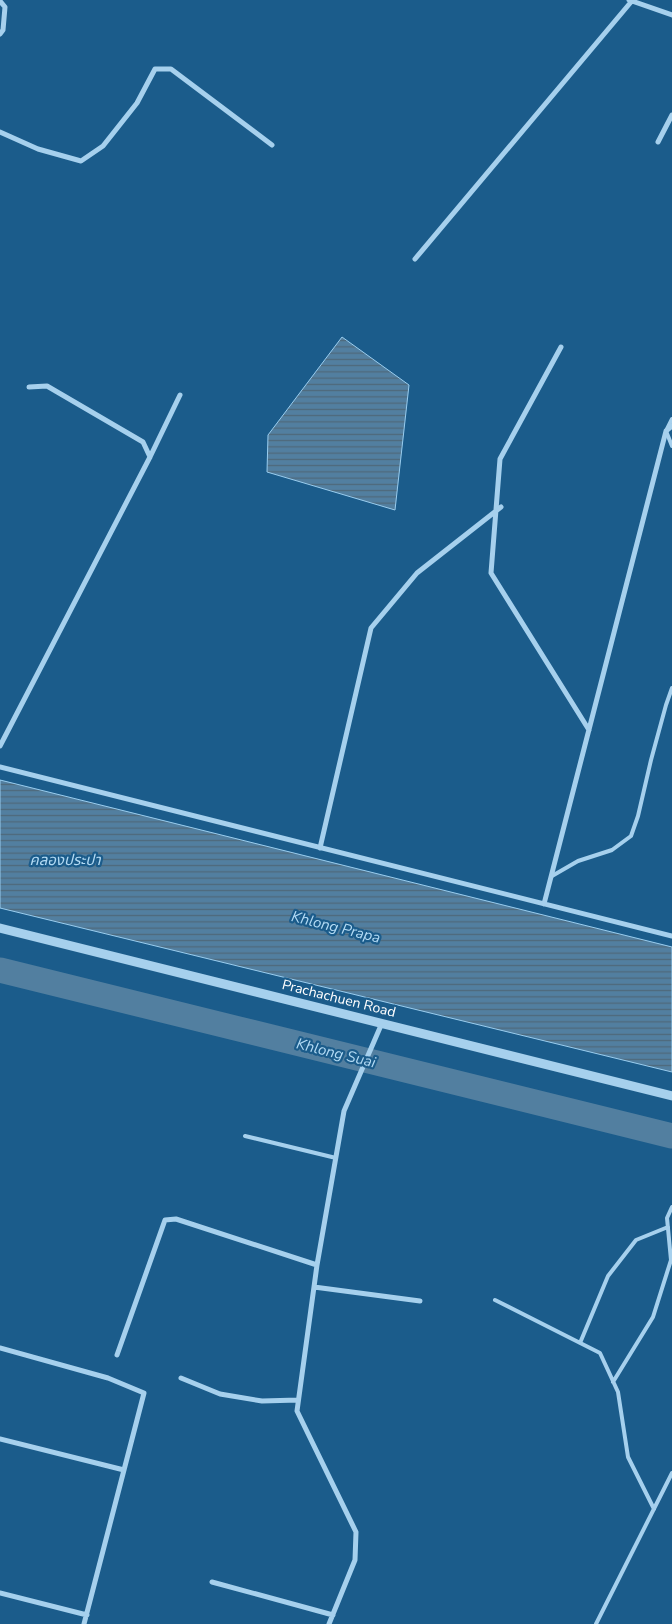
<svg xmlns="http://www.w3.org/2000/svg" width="672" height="1624" font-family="'Nunito Sans','Noto Sans Thai',sans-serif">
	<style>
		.water { fill: url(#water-rules); stroke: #99cdef }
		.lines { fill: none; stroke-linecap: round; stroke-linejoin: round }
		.canal { stroke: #527fa0; stroke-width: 25 }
		.service { stroke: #a6d0ed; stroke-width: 4 }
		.minor { stroke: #a6d0ed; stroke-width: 5 }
		.tertiary { stroke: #a6d0ed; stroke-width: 9 }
		.labels { text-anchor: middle; stroke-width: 4.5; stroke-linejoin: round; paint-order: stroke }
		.street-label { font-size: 14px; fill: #fff; stroke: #1b5c8b }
		.water-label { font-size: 15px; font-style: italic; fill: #b2daf4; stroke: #1b5c8b }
	</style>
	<defs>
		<pattern id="water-rules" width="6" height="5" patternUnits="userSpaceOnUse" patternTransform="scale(1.25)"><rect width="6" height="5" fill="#527fa0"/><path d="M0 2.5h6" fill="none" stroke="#4f687a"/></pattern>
	</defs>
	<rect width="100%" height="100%" fill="#1b5c8b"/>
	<path class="water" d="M342 337 409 385 395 510 267 472 268 435Z
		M0 780 672 947V1072L0 908Z"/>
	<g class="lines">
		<path class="canal" d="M0 970 672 1136"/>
		<path class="service" d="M672 419 666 431 672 446
			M552 876 578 861 612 850 631 836 638 816 651 760 666 705 672 688
			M245 1136 336 1158
			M495 1300 600 1353 618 1392 628 1457 654 1509
			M580 1343 608 1276 636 1240 668 1227
			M613 1382 653 1317 671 1260 667 1218 672 1207
			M596 1624 672 1473"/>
		<path class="minor" d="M629 0 672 15
			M0 1 5 7 3 30 0 34
			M0 132 38 149 81 161 103 146 137 103 155 69H171L272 145
			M658 142 672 115
			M415 259 631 2
			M561 347 500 459 491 573 589 730
			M29 387 47 386 143 442 150 457
			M0 746 150 457 180 395
			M0 767 672 936
			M320 848 371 628 417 573 501 507
			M544 904 666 431 672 426
			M314 1287 420 1301
			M0 1348 108 1378 144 1393 84 1624
			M117 1355 165 1220 176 1219 317 1265
			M181 1378 220 1394 262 1401 298 1400
			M0 1439 124 1470
			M212 1582 333 1615
			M0 1593 87 1615
			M329 1624 355 1560 356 1532 297 1411 317 1265 344 1111 382 1023"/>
		<path class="tertiary" d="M0 928 672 1096"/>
	</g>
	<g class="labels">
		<g class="street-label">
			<text transform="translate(339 998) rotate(14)" y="5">Prachachuen Road</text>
		</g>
		<g class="water-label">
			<text x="65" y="865">คลองประปา</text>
			<text transform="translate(336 927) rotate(14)" y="5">Khlong Prapa</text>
			<text transform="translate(336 1053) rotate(14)" y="5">Khlong Suai</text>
		</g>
	</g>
</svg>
